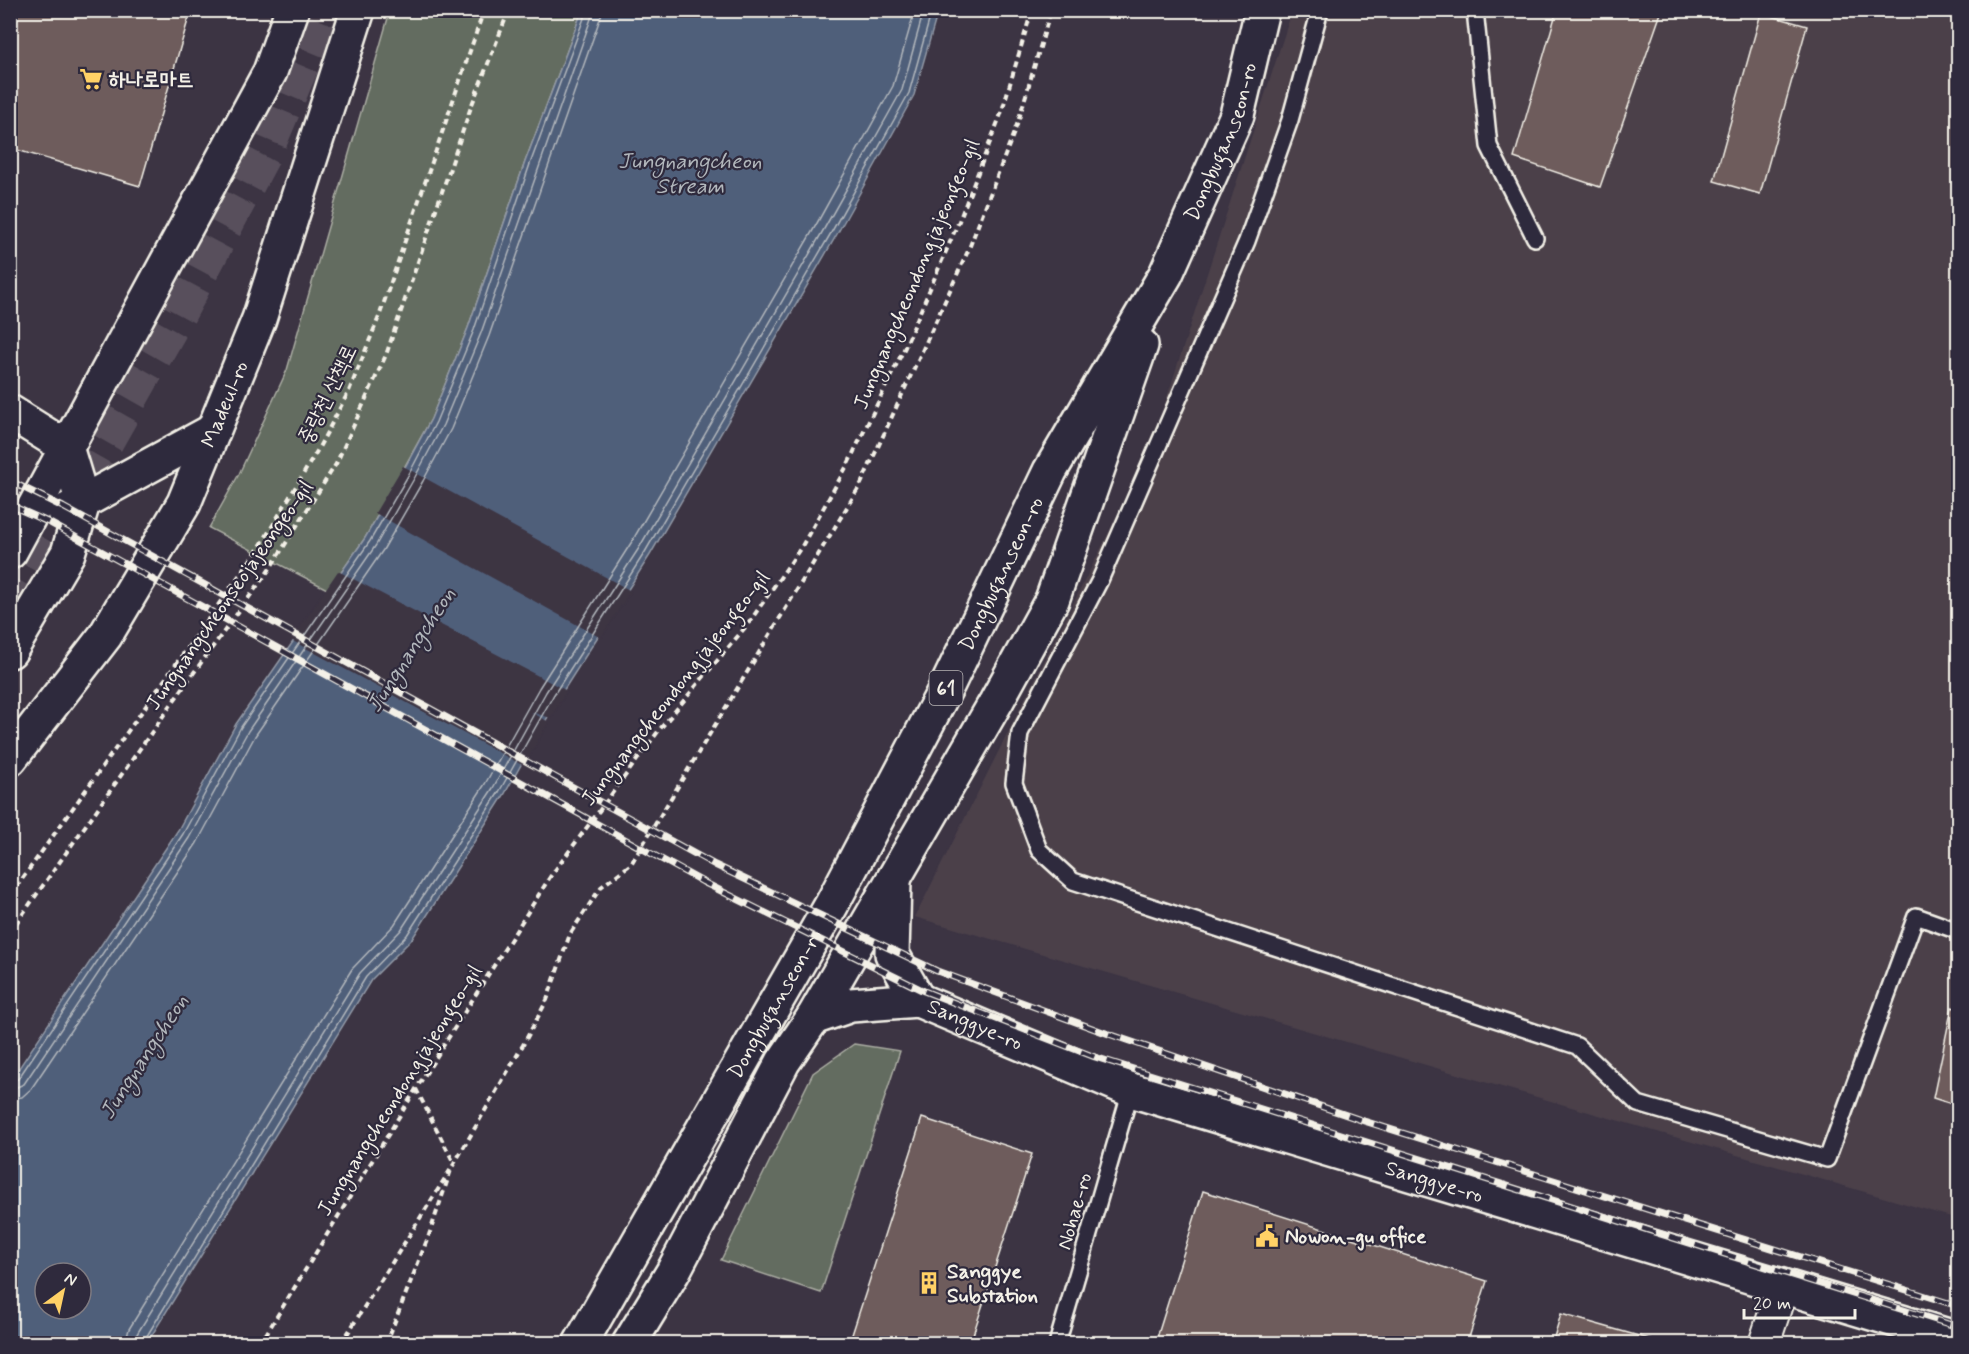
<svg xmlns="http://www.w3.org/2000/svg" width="1969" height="1354" font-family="Mynerve,'Poor Story',sans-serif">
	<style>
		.built { fill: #4b404a }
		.green { fill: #636c60; stroke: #acaea4; stroke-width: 1.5 }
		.water { fill: #505f7a; stroke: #9299a6; stroke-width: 1.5; fill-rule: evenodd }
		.pier { fill: #3c3443 }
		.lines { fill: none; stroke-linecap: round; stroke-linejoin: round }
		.shore { stroke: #b2b7bc; stroke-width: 1.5 }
		.building { fill: #6e5c5b; stroke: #f4f1e8; stroke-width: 1.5 }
		.highway-tunnel { stroke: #58505c; stroke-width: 33; stroke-dasharray: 33 16; stroke-linecap: butt }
		.lane-casing { stroke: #f4f1e8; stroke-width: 20 }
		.street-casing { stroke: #f4f1e8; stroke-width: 34 }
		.secondary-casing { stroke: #f4f1e8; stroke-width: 38 }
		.highway-casing { stroke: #f4f1e8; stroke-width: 38 }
		.path { stroke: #f4f1e8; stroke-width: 4; stroke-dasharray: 6 4.5; stroke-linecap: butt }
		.lane { stroke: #2f2a3d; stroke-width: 15 }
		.street { stroke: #2f2a3d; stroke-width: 30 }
		.secondary { stroke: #2f2a3d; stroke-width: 33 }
		.highway { stroke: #2f2a3d; stroke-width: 33 }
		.rail-casing { stroke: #f4f1e8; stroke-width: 7 }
		.rail { stroke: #2f2a3d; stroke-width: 4.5; stroke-dasharray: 14; stroke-linecap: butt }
		.labels { text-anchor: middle; stroke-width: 4.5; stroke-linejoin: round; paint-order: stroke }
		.shield { fill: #2f2a3d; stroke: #b9b5b5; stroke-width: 1.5 }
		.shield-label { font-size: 20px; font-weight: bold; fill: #f4f1e8 }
		.poi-label { font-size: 21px; font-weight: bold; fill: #f4f1e8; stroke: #2f2a3d; text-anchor: start }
		.street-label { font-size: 21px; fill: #f4f1e8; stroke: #2f2a3d }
		.water-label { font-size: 22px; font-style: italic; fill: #b2b7bc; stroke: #2f2a3d }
	</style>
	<rect width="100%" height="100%" fill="#3c3443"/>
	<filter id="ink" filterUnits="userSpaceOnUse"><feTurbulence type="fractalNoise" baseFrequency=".0167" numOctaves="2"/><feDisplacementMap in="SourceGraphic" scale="12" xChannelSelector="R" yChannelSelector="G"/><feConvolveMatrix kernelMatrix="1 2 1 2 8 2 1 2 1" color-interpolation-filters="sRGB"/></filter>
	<g filter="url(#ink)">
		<path class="built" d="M1292 11H1958V1219L915 917 1149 453Z"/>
		<path class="green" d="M390 11H582L525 162 468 328 431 419 365 538 329 590 209 528 239 474 287 370Z
			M854 1044 900 1051 821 1293 721 1260 813 1073Z"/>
		<path class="water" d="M582 11H938L914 95 836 236 650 555 558 699 504 795 412 939 371 980 147 1343 11 1344V1080L178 830 236 724 365 538 403 471 431 419 468 328 525 162ZM45 1273H81V1309H45Z"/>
		<path class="pier" d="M403 466 631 591 601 638 375 513Z
			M338 571 567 691 551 718 531 712 549 722 524 766 291 640Z"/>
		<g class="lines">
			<path class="shore" d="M10 1082 18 1079 183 834 241 727 370 541 409 474 436 422 474 330 530 164 587 10
				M10 1090 24 1084 189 838 248 731 376 545 415 477 443 425 481 333 594 10
				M10 1099 22 1097 31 1089 197 843 255 736 383 550 423 481 451 429 489 336 603 10
				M125 1344 129 1329 352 969 394 925 485 784 539 688 631 543 816 225 893 86 915 10
				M134 1344 137 1334 360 973 401 930 493 788 546 692 639 548 824 229 902 90 924 10
				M142 1344 366 977 407 935 499 792 553 696 645 552 831 233 909 93 932 10"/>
		</g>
		<path class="building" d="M10 10H191L140 186 10 148Z
			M1557 10H1662L1600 187 1514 158Z
			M1761 13 1807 26 1760 194 1714 181Z
			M1952 1007 1958 1009V1106L1933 1098Z
			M922 1118 1032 1154 970 1344H849Z
			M1203 1191 1487 1281 1467 1344H1155Z
			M1561 1314 1667 1344H1552Z"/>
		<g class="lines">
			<path class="highway-tunnel" d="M10 613 179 315 268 148 326 10"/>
			<g class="lane-casing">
				<path id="lane" d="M1320 10 1290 120 1247 241 1100 580 1020 733 1014 783 1039 850 1073 881 1577 1046 1638 1104 1827 1159 1916 916 1958 931
					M1475 10 1489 146 1535 238
					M1057 1344 1131 1090"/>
			</g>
			<g class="street-casing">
				<path id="street" d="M1764 1344 1783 1286"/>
			</g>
			<g class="secondary-casing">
				<g id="secondary">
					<path d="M10 412 66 447 83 503 68 553 10 651"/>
					<path d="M64 512 211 432"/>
					<path d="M10 552 270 72 292 10"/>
					<path id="s1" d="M10 759 105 636 184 503 259 319 358 10"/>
					<path id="s2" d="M918 1000 1131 1090 1958 1339"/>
				</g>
			</g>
			<g class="highway-casing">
				<g id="highway">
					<path d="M813 1018 851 1005 918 1000 892 954 894 881"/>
					<path id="s3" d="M580 1344 832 904 948 684 1050 471 1166 274 1237 115 1262 10"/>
					<path d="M629 1344 673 1272 783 1062 813 1018 996 702 1052 600 1141 345"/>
				</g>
			</g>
			<path class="path" d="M10 896 261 545 317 451 349 391 379 317 484 10
				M10 932 195 671 269 570 336 464 386 355 471 107 509 10
				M416 1089 454 1163
				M260 1344 416 1089 550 877 660 729 748 624 802 546 848 464 905 347 959 221 1001 114 1032 10
				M341 1344 454 1164 523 1045 547 1000 570 934 601 887 631 864 861 484 968 251 1018 122 1051 10
				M386 1344 429 1235 451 1170"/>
			<use href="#lane" class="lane"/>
			<use href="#street" class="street"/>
			<use href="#secondary" class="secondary"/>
			<use href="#highway" class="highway"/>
			<g class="rail-casing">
				<path id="rail" d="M10 481 63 507 715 865 937 971 1103 1032 1364 1121 1958 1306
					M10 505 50 523 703 882 924 991 1095 1057 1958 1327"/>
			</g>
			<use href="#rail" class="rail"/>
		</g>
	</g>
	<defs>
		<g id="supermarket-bare" transform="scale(1.8)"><path d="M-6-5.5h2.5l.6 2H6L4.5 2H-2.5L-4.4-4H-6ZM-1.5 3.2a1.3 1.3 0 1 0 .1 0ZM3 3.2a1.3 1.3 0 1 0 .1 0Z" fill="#ffd166" stroke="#2f2a3d" stroke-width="2.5" paint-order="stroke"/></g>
		<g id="civic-bare" transform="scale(1.8)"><path d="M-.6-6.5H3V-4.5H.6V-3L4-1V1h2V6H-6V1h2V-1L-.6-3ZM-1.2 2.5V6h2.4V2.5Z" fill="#ffd166" stroke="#2f2a3d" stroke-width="2.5" paint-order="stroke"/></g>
		<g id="building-bare" transform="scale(1.8)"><path d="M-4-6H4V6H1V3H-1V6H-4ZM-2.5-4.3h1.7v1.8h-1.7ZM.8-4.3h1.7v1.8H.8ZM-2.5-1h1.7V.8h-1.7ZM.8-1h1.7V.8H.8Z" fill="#ffd166" stroke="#2f2a3d" stroke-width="2.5" paint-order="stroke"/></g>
	</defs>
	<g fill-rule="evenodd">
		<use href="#supermarket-bare" x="91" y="79"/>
		<use href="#civic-bare" x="1267" y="1236"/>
		<use href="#building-bare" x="929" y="1283"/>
	</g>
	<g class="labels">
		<rect class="shield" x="929.5" y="671" width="33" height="34" rx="4.5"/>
		<g class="shield-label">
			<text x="946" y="695">61</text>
		</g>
		<g class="poi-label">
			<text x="109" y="86">하나로마트</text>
			<text x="1285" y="1243">Nowon-gu office</text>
			<text x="947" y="1278">Sanggye<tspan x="947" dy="24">Substation</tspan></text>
		</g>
		<g class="street-label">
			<text dy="7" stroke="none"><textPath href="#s3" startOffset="1364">Dongbuganseon-ro</textPath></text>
			<text transform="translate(916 274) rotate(-67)" y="7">Jungnangcheondongjajeongeo-gil</text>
			<text transform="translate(327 394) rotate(-64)" y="7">중랑천 산책로</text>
			<text dy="7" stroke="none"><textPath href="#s1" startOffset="417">Madeul-ro</textPath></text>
			<text dy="7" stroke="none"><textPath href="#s3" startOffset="878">Dongbuganseon-ro</textPath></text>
			<text transform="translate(229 595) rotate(-55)" y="7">Jungnangcheonseojajeongeo-gil</text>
			<text transform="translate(675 688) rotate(-52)" y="7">Jungnangcheondongjajeongeo-gil</text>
			<text dy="7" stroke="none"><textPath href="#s3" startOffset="392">Dongbuganseon-ro</textPath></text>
			<text dy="7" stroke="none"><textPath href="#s2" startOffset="62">Sanggye-ro</textPath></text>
			<text transform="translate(399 1090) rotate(-58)" y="7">Jungnangcheondongjajeongeo-gil</text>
			<text dy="7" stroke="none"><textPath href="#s2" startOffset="548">Sanggye-ro</textPath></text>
			<text transform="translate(1074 1211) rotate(-74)" y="7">Nohae-ro</text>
		</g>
		<g class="water-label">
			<text x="690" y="168">Jungnangcheon<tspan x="690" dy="25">Stream</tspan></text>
			<text transform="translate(410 649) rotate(-57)" y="8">Jungnangcheon</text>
			<text transform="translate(143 1056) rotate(-57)" y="8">Jungnangcheon</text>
		</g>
	</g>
	<rect width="1969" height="1354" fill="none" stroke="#2f2a3d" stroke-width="36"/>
	<rect x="18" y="18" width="1933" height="1318" fill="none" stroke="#f4f1e8" stroke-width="2" filter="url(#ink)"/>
	<g transform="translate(63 1291) rotate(33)"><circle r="28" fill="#2f2a3d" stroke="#7e7a81" stroke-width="1.5"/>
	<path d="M0-4.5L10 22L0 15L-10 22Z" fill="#ffd166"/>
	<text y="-9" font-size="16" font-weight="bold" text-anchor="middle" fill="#f4f1e8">N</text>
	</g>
	<path d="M1744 1309v9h111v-9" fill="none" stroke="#f4f1e8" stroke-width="3"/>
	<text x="1753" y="1309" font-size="18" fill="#f4f1e8" stroke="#2f2a3d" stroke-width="4.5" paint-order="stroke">20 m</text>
</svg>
